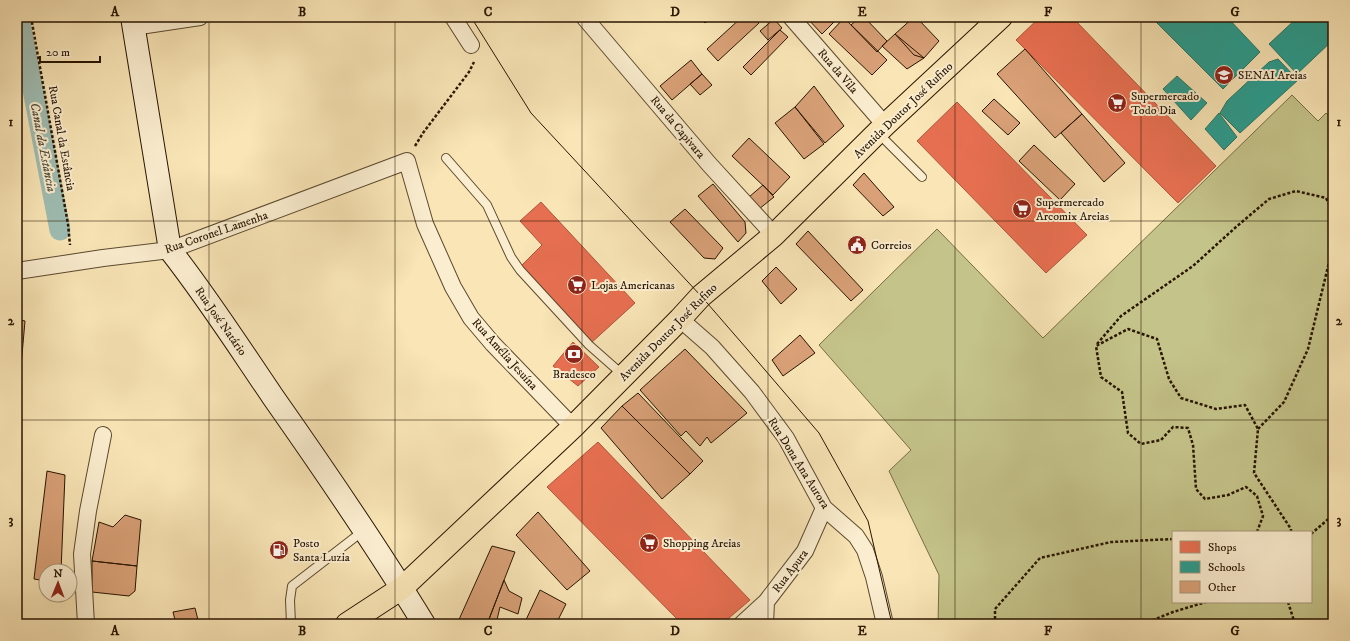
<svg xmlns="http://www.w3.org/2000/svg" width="1350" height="641" font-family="'IM FELL DW Pica',serif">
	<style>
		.green { fill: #c4c389; stroke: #766c44; fill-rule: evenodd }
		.shops { fill: #e76f51; stroke: #ae5439 }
		.schools { fill: #2a9d8f; stroke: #297464 }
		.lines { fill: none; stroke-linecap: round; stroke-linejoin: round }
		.canal { stroke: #9fbeb4; stroke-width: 21 }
		.building { fill: #daa178; stroke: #281500 }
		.lane-casing { stroke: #5c492e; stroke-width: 10 }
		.street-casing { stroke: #5c492e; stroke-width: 18 }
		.secondary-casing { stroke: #281500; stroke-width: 24 }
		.primary-casing { stroke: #281500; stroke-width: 24 }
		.path { stroke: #281500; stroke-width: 2.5; stroke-dasharray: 3 2; stroke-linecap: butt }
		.lane { stroke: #fbeed0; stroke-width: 8 }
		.street { stroke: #fbeed0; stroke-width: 16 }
		.secondary { stroke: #fbeed0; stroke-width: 22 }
		.primary { stroke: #f9e5b6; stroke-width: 22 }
		.tram { stroke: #281500; stroke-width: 1 }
		.grid { fill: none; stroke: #281500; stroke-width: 1; stroke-opacity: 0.55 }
		.labels { text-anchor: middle; stroke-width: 4; stroke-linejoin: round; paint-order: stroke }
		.street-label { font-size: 12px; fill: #281500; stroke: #fbeed0 }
		.poi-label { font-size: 12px; fill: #281500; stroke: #fbeed0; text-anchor: start }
		.water-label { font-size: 13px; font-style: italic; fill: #52503f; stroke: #fbeed0 }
		.neatline { fill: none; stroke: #281500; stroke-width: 1.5 }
		.grid-label { font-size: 13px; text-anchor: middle; font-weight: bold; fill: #281500 }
	</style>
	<rect width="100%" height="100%" fill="#f9e5b6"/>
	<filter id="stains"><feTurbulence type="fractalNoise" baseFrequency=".005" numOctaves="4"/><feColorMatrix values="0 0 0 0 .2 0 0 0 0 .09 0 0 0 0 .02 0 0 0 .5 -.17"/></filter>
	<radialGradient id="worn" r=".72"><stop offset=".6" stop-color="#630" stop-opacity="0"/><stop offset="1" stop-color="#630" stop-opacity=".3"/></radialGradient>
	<path class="green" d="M1292 95 1318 121 1326 113 1333 120V624H938L939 575 889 471 911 450 819 345 937 229 1043 338ZM1173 532H1311V602H1173Z"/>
	<path class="shops" d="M1040 17H1072L1216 166 1178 203 1016 40Z
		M957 102 1087 235 1046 273 917 141Z
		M541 202 635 303 590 344 520 267 542 245 520 221Z
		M573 342 599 367 578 386 553 366Z
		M598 442 750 600 722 624H682L547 487Z"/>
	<path class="schools" d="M1151 17H1227L1260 52 1223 89Z
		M1298 17H1333V40L1297 74 1269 44Z
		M1278 59 1298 80 1240 133 1220 113 1227 101 1269 62Z
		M1177 76 1207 103 1191 120 1163 89Z
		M1219 113 1237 137 1224 150 1205 129Z"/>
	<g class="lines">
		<path class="canal" d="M19 17 60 230"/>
	</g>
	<path class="building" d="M699 17H712L705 23Z
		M742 17H754L759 23 718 61 707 49Z
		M756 17H767L762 22Z
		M806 17H833L836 20 822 34Z
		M860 17H864L887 41 877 52 851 25Z
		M914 17H916L939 41 924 58 914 55 895 34Z
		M844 18 887 60 872 75 829 34Z
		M774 19 782 28 768 40 760 31Z
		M780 30 788 37 751 75 743 67Z
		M895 34 924 58 907 69 882 46Z
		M1025 49 1082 114 1055 138 997 74Z
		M691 60 702 74 672 100 660 86Z
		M702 74 712 85 700 95 690 84Z
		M814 86 844 126 825 143 795 107Z
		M994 99 1020 123 1008 135 982 111Z
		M795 107 824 144 804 159 775 123Z
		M1082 114 1125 163 1104 182 1061 133Z
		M749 138 790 177 773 195 732 156Z
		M1034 145 1075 184 1060 200 1019 161Z
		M864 173 894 207 883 216 853 185Z
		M713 184 745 222 746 233 738 242 698 196Z
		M763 185 774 197 759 209 749 197Z
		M685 209 723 248 715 259 704 258 670 222Z
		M808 231 863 290 851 301 796 244Z
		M776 267 797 289 781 304 762 281Z
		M17 319 25 321 17 412Z
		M800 335 815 353 783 376 772 360Z
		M685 349 747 413 711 443 707 437 700 446 686 431 681 436 640 390Z
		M638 393 703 461 690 474 622 406Z
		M622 406 690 474 662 499 601 428Z
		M47 471 65 475 61 571H46V581L34 579Z
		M538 512 590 571 567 590 516 535Z
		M125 515 141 520 137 566 92 561 99 522 113 527Z
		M492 546 515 552 487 624H457Z
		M92 561 137 566 135 591 129 596 92 592Z
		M504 580 509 591 522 598 518 614 500 607 496 624H491L488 622Z
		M540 590 566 604 556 624H524Z
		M195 608 199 624H176L173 612Z"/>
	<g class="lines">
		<g class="lane-casing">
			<path id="lane" d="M878 133 922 177
				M446 158 487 205 511 257 520 270 589 345 623 375
				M291 624 290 600 292 586 363 531"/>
		</g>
		<g class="street-casing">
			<path id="street" d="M453 17 471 45
				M584 17 709 164 774 235
				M791 17 885 125
				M133 27 200 17
				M17 271 103 258 170 250 407 161 425 224 453 287 471 318 493 344 573 427
				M680 319 712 347 752 392 786 438 824 508 856 536 865 550 874 577 885 624
				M86 624 82 554 88 511 103 435
				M742 624 766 602 805 551 824 508
				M765 624 766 602"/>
		</g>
		<g class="secondary-casing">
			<path id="secondary" d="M132 17 170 250C207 297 239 347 273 397 325 471 377 547 424 624"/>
		</g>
		<g class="primary-casing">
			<path id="primary" d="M347 624 402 588 573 427 680 319 701 296 774 235 885 125 1001 17"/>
		</g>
		<path class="path" d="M31 17 68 224 70 245
			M415 146 423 133 469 72 474 62
			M1097 344 1121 316 1193 266 1236 227 1269 199 1296 191 1326 198 1333 211
			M1258 429 1284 402 1308 349 1333 246
			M1257 532 1263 516 1257 496 1246 487 1228 495 1205 499 1196 489 1193 445 1188 428 1173 427 1161 440 1141 444 1128 433 1122 392 1101 377 1096 346 1128 329 1157 339 1169 379 1181 398 1216 409 1245 405 1258 429 1254 473 1291 529V532
			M1311 534 1333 515
			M1288 602 1295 624
			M995 624V609L1040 558 1111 542 1173 539
			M1143 624 1173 612 1206 602"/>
		<use href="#lane" class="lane"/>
		<use href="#street" class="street"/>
		<use href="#secondary" class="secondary"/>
		<use href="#primary" class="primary"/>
		<path class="tram" d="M471 17 531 113 701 296 747 349 819 433 868 521 892 624"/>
	</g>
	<path class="grid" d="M209 17V624M395 17V624M582 17V624M768 17V624M955 17V624M1141 17V624M17 221H1333M17 420H1333"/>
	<defs>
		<g id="university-disc" transform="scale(1)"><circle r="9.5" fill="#8f2418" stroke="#fbeed0"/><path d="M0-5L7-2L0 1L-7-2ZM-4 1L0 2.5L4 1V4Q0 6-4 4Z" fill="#fff"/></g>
		<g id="supermarket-disc" transform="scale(1)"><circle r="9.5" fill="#8f2418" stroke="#fbeed0"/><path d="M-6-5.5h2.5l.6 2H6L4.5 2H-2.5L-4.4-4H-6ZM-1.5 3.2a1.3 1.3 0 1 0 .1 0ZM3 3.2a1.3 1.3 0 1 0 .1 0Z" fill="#fff"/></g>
		<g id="civic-disc" transform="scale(1)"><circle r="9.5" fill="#8f2418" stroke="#fbeed0"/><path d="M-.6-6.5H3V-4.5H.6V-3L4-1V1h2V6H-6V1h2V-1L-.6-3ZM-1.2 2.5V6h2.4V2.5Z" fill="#fff"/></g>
		<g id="bank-disc" transform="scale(1)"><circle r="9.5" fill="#8f2418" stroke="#fbeed0"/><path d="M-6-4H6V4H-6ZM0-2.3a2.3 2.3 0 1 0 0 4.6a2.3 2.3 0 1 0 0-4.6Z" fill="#fff"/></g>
		<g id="fuel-disc" transform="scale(1)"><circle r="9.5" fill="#8f2418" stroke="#fbeed0"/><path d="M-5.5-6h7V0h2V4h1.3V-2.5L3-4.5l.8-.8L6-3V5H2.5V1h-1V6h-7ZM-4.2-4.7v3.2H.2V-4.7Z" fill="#fff"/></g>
	</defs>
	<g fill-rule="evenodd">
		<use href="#university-disc" x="1224" y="75"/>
		<use href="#supermarket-disc" x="1117" y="103"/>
		<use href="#supermarket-disc" x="1022" y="209"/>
		<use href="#civic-disc" x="857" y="245"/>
		<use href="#supermarket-disc" x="577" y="285"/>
		<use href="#bank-disc" x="574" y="354"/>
		<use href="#supermarket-disc" x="649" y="543"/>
		<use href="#fuel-disc" x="279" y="550"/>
	</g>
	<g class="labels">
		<g class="street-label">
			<text transform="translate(838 71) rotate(49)" y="4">Rua da Vila</text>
			<text transform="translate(903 110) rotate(-44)" y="4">Avenida Doutor José Rufino</text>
			<text transform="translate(678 127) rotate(50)" y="4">Rua da Capivara</text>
			<text transform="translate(62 138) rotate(80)" y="4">Rua Canal da Estância</text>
			<text transform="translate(216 232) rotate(-19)" y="4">Rua Coronel Lamenha</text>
			<text transform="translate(221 321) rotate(55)" y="4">Rua José Natário</text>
			<text transform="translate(668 332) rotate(-45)" y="4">Avenida Doutor José Rufino</text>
			<text transform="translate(505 354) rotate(48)" y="4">Rua Amélia Jesuína</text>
			<text transform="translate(799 463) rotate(58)" y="4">Rua Dona Ana Aurora</text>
			<text transform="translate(790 571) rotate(-53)" y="4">Rua Apura</text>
		</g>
		<g class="poi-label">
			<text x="1238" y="79">SENAI Areias</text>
			<text x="1131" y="100">Supermercado<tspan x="1131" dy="14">Todo Dia</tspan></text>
			<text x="1036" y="206">Supermercado<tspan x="1036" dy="14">Arcomix Areias</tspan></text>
			<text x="871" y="249">Correios</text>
			<text x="591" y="289">Lojas Americanas</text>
			<text x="574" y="378" text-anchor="middle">Bradesco</text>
			<text x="293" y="547">Posto<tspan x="293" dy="14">Santa Luzia</tspan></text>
			<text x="663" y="547">Shopping Areias</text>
		</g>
		<g class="water-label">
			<text transform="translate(44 147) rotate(79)" y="5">Canal da Estância</text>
		</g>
	</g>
	<rect width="1350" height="641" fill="none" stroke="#f9e5b6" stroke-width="44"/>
	<rect x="1172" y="531" width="140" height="72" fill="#fbeed0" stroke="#a7977d"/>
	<rect x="1180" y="541" width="20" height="12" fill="#e76f51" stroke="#a7977d"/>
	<text x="1208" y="551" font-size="12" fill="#281500">Shops</text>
	<rect x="1180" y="561" width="20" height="12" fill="#2a9d8f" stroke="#a7977d"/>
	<text x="1208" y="571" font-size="12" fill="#281500">Schools</text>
	<rect x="1180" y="581" width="20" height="12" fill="#daa178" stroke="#a7977d"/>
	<text x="1208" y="591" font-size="12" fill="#281500">Other</text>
	<g transform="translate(58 583) rotate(1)"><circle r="19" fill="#fbeed0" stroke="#a7977d"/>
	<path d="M0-3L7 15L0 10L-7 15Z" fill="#8f2418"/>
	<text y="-6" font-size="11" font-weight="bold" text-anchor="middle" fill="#281500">N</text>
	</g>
	<path d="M40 56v6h60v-6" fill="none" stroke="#281500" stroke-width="2"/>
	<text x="46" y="56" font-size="12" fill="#281500" stroke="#fbeed0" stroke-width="3" paint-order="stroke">20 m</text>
	<rect x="22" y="22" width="1306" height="597" class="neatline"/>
	<g class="grid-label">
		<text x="115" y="16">A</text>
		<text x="302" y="16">B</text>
		<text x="488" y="16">C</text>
		<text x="675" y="16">D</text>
		<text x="862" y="16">E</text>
		<text x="1048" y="16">F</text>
		<text x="1235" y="16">G</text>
		<text x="11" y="126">1</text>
		<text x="1339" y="126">1</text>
		<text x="11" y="325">2</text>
		<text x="1339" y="325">2</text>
		<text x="11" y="524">3</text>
		<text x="1339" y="524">3</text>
		<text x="115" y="635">A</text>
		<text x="302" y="635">B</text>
		<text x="488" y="635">C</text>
		<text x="675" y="635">D</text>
		<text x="862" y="635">E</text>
		<text x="1048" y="635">F</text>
		<text x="1235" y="635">G</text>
	</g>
	<rect width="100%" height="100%" filter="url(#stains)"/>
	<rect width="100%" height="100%" fill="url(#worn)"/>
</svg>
